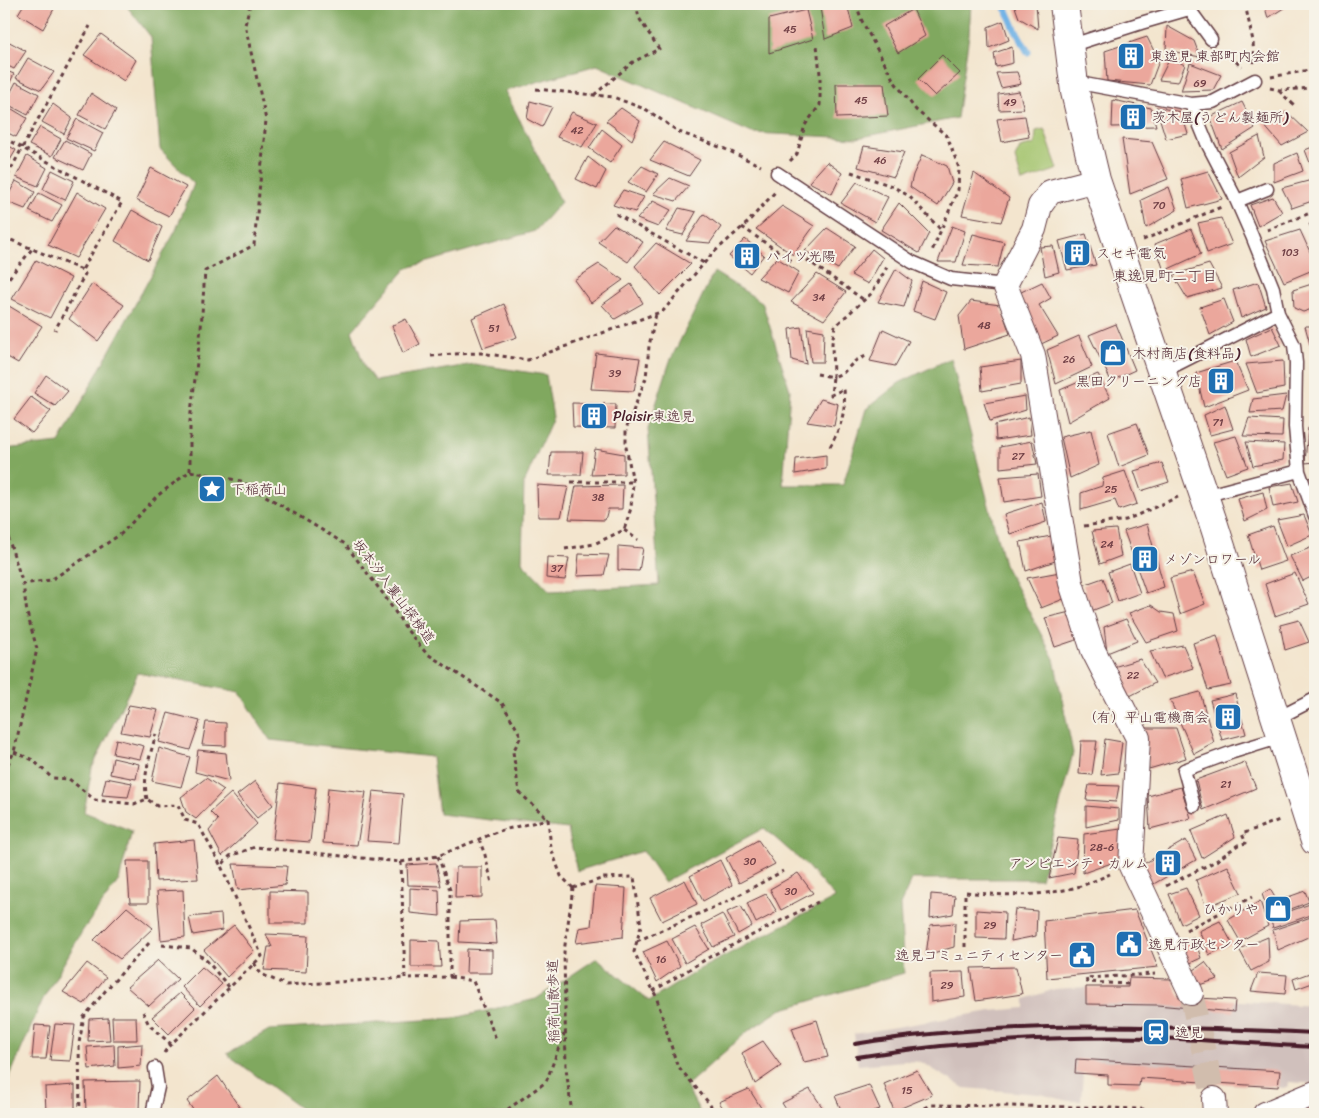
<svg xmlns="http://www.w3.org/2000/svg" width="1319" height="1118" font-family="Sriracha,'Klee One',sans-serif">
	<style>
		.industrial { fill: #d0c0bc }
		.green { fill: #a1c26b; stroke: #76704b }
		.forest { fill: #80a85f; stroke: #656445 }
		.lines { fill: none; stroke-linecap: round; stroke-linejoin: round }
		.stream { stroke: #72b3e6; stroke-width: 7 }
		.building { fill: #eba79c }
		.street-tunnel { stroke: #d1bdad; stroke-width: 24; stroke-dasharray: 24 12; stroke-linecap: butt }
		.lane-casing { stroke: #633d43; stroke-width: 15 }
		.street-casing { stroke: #633d43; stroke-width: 26 }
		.secondary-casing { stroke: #633d43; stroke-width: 30 }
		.path { stroke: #633d43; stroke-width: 3; stroke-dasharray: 4 4; stroke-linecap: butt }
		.lane { stroke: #fff; stroke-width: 12 }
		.street { stroke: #fff; stroke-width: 24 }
		.secondary { stroke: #fff; stroke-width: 28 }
		.rail { stroke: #4a1f2b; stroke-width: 4 }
		.labels { text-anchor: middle; stroke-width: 4; stroke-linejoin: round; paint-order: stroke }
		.number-label { font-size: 11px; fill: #724147 }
		.poi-label { font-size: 14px; fill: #4a1f2b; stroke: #f7f3e8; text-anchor: start }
		.street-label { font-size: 14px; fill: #4a1f2b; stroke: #f7f3e8 }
		.neighbourhood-label { font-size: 15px; fill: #4a1f2b; stroke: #f7f3e8 }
	</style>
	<rect width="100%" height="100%" fill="#f7f3e8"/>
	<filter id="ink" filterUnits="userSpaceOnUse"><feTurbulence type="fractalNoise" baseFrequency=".02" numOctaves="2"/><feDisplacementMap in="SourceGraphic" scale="10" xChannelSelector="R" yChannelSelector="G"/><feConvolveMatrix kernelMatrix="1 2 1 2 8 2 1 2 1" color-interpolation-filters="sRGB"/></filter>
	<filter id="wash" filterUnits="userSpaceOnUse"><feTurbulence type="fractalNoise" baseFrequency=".0096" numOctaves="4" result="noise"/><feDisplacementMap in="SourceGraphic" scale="20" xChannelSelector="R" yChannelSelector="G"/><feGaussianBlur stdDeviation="1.12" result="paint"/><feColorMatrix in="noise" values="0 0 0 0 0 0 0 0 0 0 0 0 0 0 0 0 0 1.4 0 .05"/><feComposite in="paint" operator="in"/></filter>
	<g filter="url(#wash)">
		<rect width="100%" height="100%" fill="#f3e5ce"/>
		<path class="industrial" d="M1129 978 1172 979 1180 997 1315 1006V1084L1289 1082 1287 1088 1141 1078 1139 1086 1108 1085V1075L1083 1073 1081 1101H1069L1040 1094 964 1088 921 1062 905 1061 858 1065 854 1034 991 1011 1025 1008V999L1055 989 1086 987H1128Z"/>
		<path class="green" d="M1044 129 1058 169 1022 182 1015 158 1020 148 1035 144 1036 131Z"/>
		<path class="forest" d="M125 4H971L969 35 957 118 857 138 752 133 597 65 505 91 561 202 535 231 407 268 352 331 365 368 375 381 474 364 546 375 553 417 524 483 522 562 550 591 659 585 648 429 670 361 714 272 762 302 790 390 783 485H843L866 409 899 383 951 358 1004 564 1054 659 1073 753 1041 879H912L900 905 904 973 780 1010 748 1031 686 1086 701 1114H308L227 1054 269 1030 455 1018 536 999 597 958 649 1001 700 969 835 898 807 866 764 828 664 882 643 851 577 871 568 829 439 814 432 757 270 740 240 692 138 673 92 768 84 812 132 831 119 880 83 930 43 999 4 1090V449L59 443 176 230 194 184 160 149 151 37Z"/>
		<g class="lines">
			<path class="stream" d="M1004 4 1015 29 1028 52"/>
		</g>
		<g id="blocks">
			<path class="building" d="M24 4H50L55 7 43 29 18 14Z
				M832 4H847L853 28 825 39 820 7Z
				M1014 4H1036L1038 29 1019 18Z
				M1264 4H1290L1268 18Z
				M913 9 925 36 898 53 884 26Z
				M806 10 813 39 769 53V19Z
				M1003 21 1009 40 989 48 988 27Z
				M1167 26 1194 41 1200 57 1166 50Z
				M101 34 136 60 124 81 84 55Z
				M1147 37 1159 61 1150 85 1107 81 1105 51Z
				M4 39 26 51 14 69 4 64Z
				M1012 47 1013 63 996 67 994 53Z
				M942 55 960 73 935 96 918 79Z
				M28 58 54 72 41 90 16 78Z
				M1170 58 1185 65 1178 82 1159 80Z
				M1190 63 1221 75 1213 90 1181 91Z
				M4 70 14 74 4 95Z
				M1017 72 1021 84 1001 88 996 73Z
				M16 82 39 94 28 115 5 103Z
				M836 84H884L888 116 837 118Z
				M1019 91 1024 109 999 110 998 94Z
				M91 93 116 110 105 129 79 115Z
				M1113 100 1151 108 1156 126 1112 127Z
				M530 101 552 107 542 127 527 119Z
				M1242 102 1255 128 1222 149 1210 117Z
				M53 104 72 118 64 134 42 122Z
				M7 106 27 118 16 137 4 131V111Z
				M1156 107 1181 112 1188 134 1166 139Z
				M621 108 640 121 632 140 606 121Z
				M572 112 597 123 582 147 557 137Z
				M1287 112 1308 132 1282 146 1262 123Z
				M1025 116 1029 137 1002 142 997 119Z
				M77 119 103 133 94 151 66 138Z
				M40 127 61 139 52 156 29 145Z
				M602 129 622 145 610 163 589 148Z
				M1259 136 1264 157 1238 177 1229 152Z
				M1122 139 1152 142 1168 179 1130 194Z
				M65 140 91 154 83 170 55 157Z
				M664 142 700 160 689 176 650 160Z
				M4 143 16 150 6 167 4 166Z
				M864 146 904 152 894 177 858 167Z
				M1315 146V167L1312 168 1305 150Z
				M1297 153 1303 171 1274 182V163Z
				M922 155 947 166 952 183 938 206 910 187 913 175Z
				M27 156 47 168 38 186 16 177Z
				M588 157 606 171 597 189 576 179Z
				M827 162 842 173 832 194 809 182Z
				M642 166 658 174 646 192 628 182Z
				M151 168 186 187 169 216 136 200Z
				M52 170 74 181 65 200 43 189Z
				M1208 171 1222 199 1188 208 1181 179Z
				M974 173 1009 198 1001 222 962 215Z
				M670 178 689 186 676 201 653 194Z
				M1312 180 1315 188V200L1292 208 1282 188Z
				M16 181 35 192 25 209 5 201Z
				M857 182 888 197 875 222 841 203Z
				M1169 187 1177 210 1146 228 1141 200Z
				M623 190 644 197 635 212 613 205Z
				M77 192 105 209 76 258 48 245Z
				M39 193 62 205 52 222 29 211Z
				M1273 197 1282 212 1258 226 1250 205Z
				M653 201 671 210 658 227 637 219Z
				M899 203 929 233 919 253 881 230Z
				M782 206 814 226 793 255 756 229Z
				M679 208 696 212 683 235 666 231Z
				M132 210 162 227 148 260 115 241Z
				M704 214 721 227 710 243 686 241Z
				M1221 218 1232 244 1207 253 1198 223Z
				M1315 222V236L1309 224Z
				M614 225 643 242 628 262 598 242Z
				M952 226 965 231 956 262H938Z
				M827 228 855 246 838 269 805 251Z
				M1191 229 1201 254 1164 271 1155 244Z
				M1300 230 1315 263V269L1284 282 1265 241Z
				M973 234 1004 242 998 267 963 265Z
				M1086 234 1096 265 1067 270 1059 241Z
				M745 239 764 255 750 273 729 256Z
				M656 243 691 264 660 295 635 266Z
				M1053 246 1059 272 1045 276 1040 247Z
				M872 249 883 258 868 284 851 275Z
				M777 258 799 272 788 293 758 278Z
				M36 260 71 278 50 318 12 299Z
				M599 264 623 280 591 303 574 280Z
				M1209 264 1222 288 1187 298 1173 275Z
				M896 269 912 281 904 307 878 302Z
				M817 274 846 292 824 320 791 302Z
				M922 281 946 292 935 319 913 311Z
				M1042 282 1051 298 1039 305 1058 336 1039 345 1019 293Z
				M1258 282 1266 307 1241 318 1233 290Z
				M1315 283V308L1303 312 1294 308 1293 290Z
				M92 284 124 305 98 341 69 319Z
				M631 284 643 303 615 319 602 305Z
				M1224 299 1233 322 1210 335 1200 307Z
				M971 301 1000 305 1010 334 964 349 959 316Z
				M504 304 517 337 483 348 472 318Z
				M9 306 42 326 18 363 4 355V312Z
				M406 319 420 344 403 353 392 326Z
				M1116 324 1135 370 1111 381 1089 335Z
				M1305 326H1315V354L1313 355Z
				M801 327 806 364 792 360 789 329Z
				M1272 327 1281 345 1251 357 1246 339Z
				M807 328 824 331 823 362H811Z
				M883 329 909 341 895 366 870 361Z
				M1079 336 1092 367 1056 384 1047 350Z
				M596 353 640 358 634 391 591 389Z
				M1021 361V384L982 391 980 367Z
				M1235 361 1248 390 1204 407 1196 373Z
				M1283 361 1284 388 1257 393 1246 364Z
				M1098 374 1110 398 1068 422 1060 390Z
				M46 375 68 391 55 406 34 393Z
				M1286 395 1282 411 1250 413 1253 399Z
				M1025 396 1026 410 990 421 984 403Z
				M31 397 51 411 32 433 14 419Z
				M821 399 838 404 834 426 807 422Z
				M572 403 616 404 615 428 573 427Z
				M1225 405 1233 429 1210 435 1204 415Z
				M1029 417 1031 435 996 440 995 425Z
				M1249 418 1283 420 1282 437 1243 436Z
				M1137 423 1149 455 1119 467 1108 433Z
				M1308 428 1315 429V462L1305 463Z
				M1091 430 1099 465 1070 478 1061 437Z
				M1236 436 1248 467 1226 475 1213 442Z
				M1032 441 1037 464 1000 468V447Z
				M1246 442 1284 444 1283 460 1253 466Z
				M595 449 624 454V474L591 475Z
				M551 452H583L581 475H549Z
				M826 455V469L795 474 796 459Z
				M1162 463 1169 482 1141 491 1134 471Z
				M1125 471 1137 504 1119 510 1115 500 1081 510V493L1102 486 1103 478Z
				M1038 474 1041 496 1004 502 1000 477Z
				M1315 477V493L1307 478Z
				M1292 483 1298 502 1273 507 1269 487Z
				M537 485 568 487 561 517H538Z
				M623 485 622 509H608L605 520 569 519 576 486Z
				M1263 492 1267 510 1245 521 1238 499Z
				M1042 502 1046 522 1010 534 1004 514Z
				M1304 515 1312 535 1287 546 1277 520Z
				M1147 524 1164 587 1146 593 1124 531Z
				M1273 526 1286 561 1259 570 1248 535Z
				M1116 529 1121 556 1100 564 1092 531Z
				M1051 536 1058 560 1026 571 1020 542Z
				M618 546 643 548 639 571 618 570Z
				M1315 546V575L1303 581 1290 556Z
				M579 554 609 555 604 575 577 576Z
				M547 557 569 558 565 580 546 578Z
				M1130 564 1140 593 1118 601 1108 572Z
				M1060 572 1066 598 1041 608 1027 578Z
				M1193 572 1205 604 1180 614 1170 578Z
				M1295 573 1309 604 1275 616 1265 584Z
				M1103 578 1112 603 1091 611 1083 585Z
				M1151 605 1161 612 1174 614 1178 631 1146 642 1129 613Z
				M1070 612 1076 640 1055 647 1045 618Z
				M1126 619 1137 641 1107 653 1104 627Z
				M1299 620 1309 642 1285 650 1280 625Z
				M1217 635 1231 685 1208 690 1193 643Z
				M1183 645 1193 668 1162 678 1150 651Z
				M1140 659 1155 683 1128 697 1110 668Z
				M1200 692 1214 743 1194 754 1170 700Z
				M1235 694 1246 734 1222 740 1210 700Z
				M129 705 158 710 150 737 121 732Z
				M168 713 200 721 190 750 159 742Z
				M206 722 226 723V746L202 745Z
				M1144 728H1176L1186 758 1149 769Z
				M116 739 144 746 140 759 113 754Z
				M1105 739 1122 742 1118 773 1101 775Z
				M1081 741H1097L1092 775 1079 774Z
				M159 748 190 757 181 787 152 781Z
				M198 750 226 753 229 781 195 772Z
				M113 758 139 764 136 779 110 774Z
				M1245 762 1256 788 1203 810 1196 780Z
				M106 778 132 783 128 797 102 795Z
				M206 778 224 790 196 819 186 812 181 797Z
				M255 781 273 805 257 818 237 795Z
				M280 783 316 788 310 842 273 839Z
				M1089 785 1119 786 1116 802 1086 800Z
				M1181 787 1191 818 1150 829 1148 796Z
				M328 788 366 792 357 845 323 843Z
				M373 791 403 794 399 843 367 841Z
				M231 793 257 824 222 856 209 831 218 820 210 812Z
				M1086 806 1119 809V820L1086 827Z
				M1228 815 1235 837 1202 858 1191 831Z
				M1121 829 1120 860 1083 873 1084 834Z
				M1058 838 1078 840 1074 873 1049 878Z
				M194 840 198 879 156 881 154 844Z
				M758 840 775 864 739 883 726 858Z
				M1186 840 1196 860 1150 886 1140 866Z
				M720 860 732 885 703 901 690 876Z
				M127 861H148V903H130Z
				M436 863 441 886 408 885 407 865Z
				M233 864 287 866 285 885 238 890Z
				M1228 866 1241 893 1206 907 1196 880Z
				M456 867H482V897L455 898Z
				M798 873 813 893 781 910 770 889Z
				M685 880 697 904 662 921 650 898Z
				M595 886 626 888 623 937 576 943 579 928 591 926Z
				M410 888 439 890 440 916 410 913Z
				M1186 888 1199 915 1181 924 1169 894Z
				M1270 889 1277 901 1305 891 1309 902 1270 917 1262 894Z
				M183 890 185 937 161 940 157 891Z
				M270 891 308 892V923H270Z
				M766 894 777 912 756 923 747 903Z
				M931 894 955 896 953 914 930 918Z
				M1260 901 1268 926 1240 941 1228 920Z
				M1310 904 1314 914 1273 928 1270 918Z
				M741 906 752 926 738 934 727 912Z
				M127 907 153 928 120 959 94 940Z
				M1015 909 1037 911 1036 936 1011 941Z
				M976 910 1005 912 1004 939 976 938Z
				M1135 910 1158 967 1047 978 1044 921Z
				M221 914 222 930 193 935 189 917Z
				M722 914 734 937 713 947 701 925Z
				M1314 916 1315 934 1278 950 1273 930Z
				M495 920 497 944 459 942 460 921Z
				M1220 921 1232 943 1209 955 1199 931Z
				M955 923 954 947 926 955 930 925Z
				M234 925 254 951 227 977 204 950Z
				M695 927 709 949 685 963 672 939Z
				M266 934 308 936 306 972 264 970 268 947H272Z
				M1194 937 1201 958 1188 964 1177 942Z
				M1268 937 1269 962 1251 971 1239 949Z
				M411 940 439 941 441 967H411Z
				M667 941 680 966 657 982 643 952Z
				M467 949 492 950V973H466Z
				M158 960 178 979 149 1006 127 987Z
				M1205 962 1218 979 1199 985 1190 973Z
				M87 963 106 977 84 1004 63 992Z
				M202 967 222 984 200 1006 182 987Z
				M1016 967 1022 994 976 1001 971 968Z
				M1315 971V982L1296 989 1293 979Z
				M963 972 965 997 931 1002 930 973Z
				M1258 973 1287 975 1285 994 1251 991Z
				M1129 978 1172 979 1180 997 1235 1000 1234 1012 1157 1005 1086 1004V987H1128Z
				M180 993 195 1008 169 1034 152 1017Z
				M112 1017H136L137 1040H113Z
				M108 1018 110 1040 88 1041 89 1019Z
				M817 1020 828 1057 804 1062 792 1028Z
				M55 1024 75 1025 70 1061 50 1060Z
				M35 1025 50 1026 46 1059H32Z
				M763 1041 781 1066 755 1084 742 1053Z
				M142 1044 141 1066 118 1068V1046Z
				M114 1045 115 1066 89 1069 87 1047Z
				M1076 1059 1280 1071 1278 1087 1140 1078 1139 1086 1108 1085V1075L1075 1073Z
				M917 1070 932 1095 894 1111 884 1084Z
				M218 1076 244 1114H196L187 1101Z
				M140 1081 139 1110 86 1113 85 1082Z
				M75 1085V1112L46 1113 45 1087Z
				M869 1085 880 1109 865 1114H843L835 1096Z
				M749 1089 765 1114H727L719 1102Z
				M810 1089 827 1114H789L782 1103Z
				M1315 1103V1114H1303L1301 1109Z
				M1014 1112 1036 1113V1114H1015Z"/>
		</g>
	</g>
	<g filter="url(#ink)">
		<use href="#blocks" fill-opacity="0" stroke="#633d43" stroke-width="1"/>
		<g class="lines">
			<path class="street-tunnel" d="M1191 993 1214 1099"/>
			<g class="lane-casing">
				<path id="lane" d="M1069 46 1141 23 1189 9 1211 39
					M1074 82 1191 104 1213 102 1255 80
					M1191 104 1207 143 1234 195 1252 236 1273 288 1278 313 1294 345 1296 363 1295 427 1299 471 1315 516
					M777 173 912 262 951 279 1005 285
					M1237 201 1267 189
					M1162 372 1278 313
					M1204 496 1299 471
					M1276 719 1315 699
					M1194 806 1184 770 1233 752 1282 737
					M152 1114 158 1087 155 1068"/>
			</g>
			<g class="street-casing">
				<path id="street" d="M1096 180 1050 192 1040 206 1034 229 1005 285 1033 355 1071 583 1093 650 1138 738 1131 866 1191 993
					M1214 1099 1215 1114
					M1265 1114 1315 1093"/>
			</g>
			<g class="secondary-casing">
				<path id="secondary" d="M1064 4 1075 92 1096 180 1214 525 1315 841"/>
			</g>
			<path class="path" d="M856 4 862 21 894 81 916 110 947 136 959 168 958 190 932 251
				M1245 4 1253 41 1254 64
				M1224 51 1242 67
				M1271 77 1315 69
				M1270 88 1279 90 1315 88
				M536 89 613 97 647 110 679 132 725 149 761 166
				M1279 91 1296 107
				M594 95 633 62 659 49 639 18 636 4
				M4 138 122 202 82 270
				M790 161 797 154 805 125 820 105V74L817 45
				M851 172 892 186 909 196 941 230
				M4 183 22 148 90 26
				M616 214 704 263
				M742 227 792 261
				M1267 230 1315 211
				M4 237 82 270 85 274 55 330
				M1143 240 1221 207
				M807 260 864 300
				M4 284 32 249
				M431 356 453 354 481 353 528 360 663 311 712 254 747 223 775 192
				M817 374 833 377 832 343 835 326 872 293 887 267
				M830 447C841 426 846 412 844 389L831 395 833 377 843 373 855 361 866 356
				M190 471V421L201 328 205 271 254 245 266 120 245 25 250 4
				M571 482H633
				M1084 526 1126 520 1178 497
				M4 530 7 534 23 584 51 580 121 534 157 496 190 471 241 481 345 544 384 595 407 630 426 653 502 703 521 736 513 752 519 792 548 819
				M624 530 638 540
				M565 549 594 544 624 530 631 508 633 482 626 447V429L646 378 649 346 656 314
				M14 752 33 760 52 778 69 779 95 800 134 804 147 799 157 806 178 805 185 820 198 824 221 866
				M4 772 14 752 37 649 27 613 23 584
				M147 799C142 777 150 756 156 734
				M548 819 551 848 561 876 573 888
				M479 839 485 855 492 883
				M401 862 405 978 450 977V890L438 856
				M1166 886 1216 861 1238 845 1246 843 1242 834 1282 819
				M573 888 604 878 634 877 641 926 634 952 656 996 677 1065 708 1102 716 1114
				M1186 930 1252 897
				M637 941 728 901 783 871
				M162 945 191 948 207 961 229 987
				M965 947V892C1004 896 1039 897 1077 887 1088 884 1099 879 1110 874
				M254 963 261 974 286 985 405 978
				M450 977 473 981 496 1039
				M1128 984 1087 982 1086 978 1155 974
				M653 991 713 955 818 902
				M143 1012 149 1025 171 1044
				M164 1053 168 1047 262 956 221 866 230 856 255 847 401 862 438 856 499 831 548 819
				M80 1114 79 1043 84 1017 106 990 150 942
				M501 1114 546 1082 564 1034
				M572 1114 566 1068 564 952 573 888
				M910 1114 932 1105 1081 1107 1193 1111
				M1071 1114 1080 1107"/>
			<use href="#lane" class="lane"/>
			<use href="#street" class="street"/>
			<use href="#secondary" class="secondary"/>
			<path class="rail" d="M855 1044C1007 1019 1162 1026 1315 1033
				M857 1057C954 1041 1059 1036 1156 1038 1209 1040 1262 1044 1315 1047"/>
		</g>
	</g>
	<defs>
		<g id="building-square" transform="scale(1.4375)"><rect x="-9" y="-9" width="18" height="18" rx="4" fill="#1f6fb2" stroke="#f7f3e8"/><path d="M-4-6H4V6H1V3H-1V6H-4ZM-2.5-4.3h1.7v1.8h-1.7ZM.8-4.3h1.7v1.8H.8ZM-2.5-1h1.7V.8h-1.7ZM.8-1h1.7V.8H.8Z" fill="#fff"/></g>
		<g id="shop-square" transform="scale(1.4375)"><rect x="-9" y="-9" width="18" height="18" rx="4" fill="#1f6fb2" stroke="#f7f3e8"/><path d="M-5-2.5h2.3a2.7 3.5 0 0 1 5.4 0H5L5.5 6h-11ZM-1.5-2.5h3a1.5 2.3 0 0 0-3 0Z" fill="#fff"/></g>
		<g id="sight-square" transform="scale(1.4375)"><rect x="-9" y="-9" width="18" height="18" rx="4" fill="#1f6fb2" stroke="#f7f3e8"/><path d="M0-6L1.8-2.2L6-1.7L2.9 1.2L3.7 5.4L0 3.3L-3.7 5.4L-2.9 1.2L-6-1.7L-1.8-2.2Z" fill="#fff"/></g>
		<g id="civic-square" transform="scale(1.4375)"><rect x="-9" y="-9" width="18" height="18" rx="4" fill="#1f6fb2" stroke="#f7f3e8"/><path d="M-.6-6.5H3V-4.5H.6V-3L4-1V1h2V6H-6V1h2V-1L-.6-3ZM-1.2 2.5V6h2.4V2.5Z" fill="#fff"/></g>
		<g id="station-square" transform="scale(1.4375)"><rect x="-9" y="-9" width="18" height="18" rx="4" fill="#1f6fb2" stroke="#f7f3e8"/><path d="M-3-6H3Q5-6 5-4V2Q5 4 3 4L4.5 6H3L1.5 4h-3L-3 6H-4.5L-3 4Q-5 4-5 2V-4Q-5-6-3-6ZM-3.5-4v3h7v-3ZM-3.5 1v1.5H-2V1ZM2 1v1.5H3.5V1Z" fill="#fff"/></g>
	</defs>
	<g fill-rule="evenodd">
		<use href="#building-square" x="1131" y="56"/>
		<use href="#building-square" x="1133" y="117"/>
		<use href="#building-square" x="1077" y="253"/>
		<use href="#building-square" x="747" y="256"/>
		<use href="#shop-square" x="1113" y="353"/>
		<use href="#building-square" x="1221" y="381"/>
		<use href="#building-square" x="594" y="416"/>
		<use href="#sight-square" x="212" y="489"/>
		<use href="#building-square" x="1145" y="559"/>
		<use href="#building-square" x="1228" y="717"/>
		<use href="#building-square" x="1168" y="863"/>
		<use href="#shop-square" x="1278" y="909"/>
		<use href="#civic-square" x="1129" y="944"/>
		<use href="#civic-square" x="1082" y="955"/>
		<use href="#station-square" x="1156" y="1032"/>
	</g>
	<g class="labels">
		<g class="number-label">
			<text x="790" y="33">45</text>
			<text x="1200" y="87">69</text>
			<text x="861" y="104">45</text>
			<text x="1010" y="106">49</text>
			<text x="577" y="134">42</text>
			<text x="880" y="164">46</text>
			<text x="1159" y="209">70</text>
			<text x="1290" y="256">103</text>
			<text x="819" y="301">34</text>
			<text x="984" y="329">48</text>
			<text x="494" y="332">51</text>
			<text x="1069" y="363">26</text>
			<text x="615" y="377">39</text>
			<text x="1218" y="426">71</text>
			<text x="1018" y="460">27</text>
			<text x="1111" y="493">25</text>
			<text x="598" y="501">38</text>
			<text x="1107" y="548">24</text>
			<text x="557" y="572">37</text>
			<text x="1133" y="679">22</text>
			<text x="1226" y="788">21</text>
			<text x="1102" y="851">28-6</text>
			<text x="750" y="865">30</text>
			<text x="791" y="895">30</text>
			<text x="990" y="929">29</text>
			<text x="661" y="963">16</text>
			<text x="947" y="989">29</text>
			<text x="907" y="1094">15</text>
		</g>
		<g class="poi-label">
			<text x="1150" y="61">東逸見 東部町内会館</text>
			<text x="1152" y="122">茨木屋(うどん製麺所)</text>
			<text x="1096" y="258">スセキ電気</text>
			<text x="766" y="261">ハイツ光陽</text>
			<text x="1132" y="358">木村商店(食料品)</text>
			<text x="1202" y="386" text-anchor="end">黒田クリーニング店</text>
			<text x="613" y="421">Plaisir東逸見</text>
			<text x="231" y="494">下稲荷山</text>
			<text x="1164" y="564">メゾンロワール</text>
			<text x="1209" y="722" text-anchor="end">（有）平山電機商会</text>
			<text x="1149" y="868" text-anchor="end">アンビエンテ・カルム</text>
			<text x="1259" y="914" text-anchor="end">ひかりや</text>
			<text x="1148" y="949">逸見行政センター</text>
			<text x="1063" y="960" text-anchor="end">逸見コミュニティセンター</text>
			<text x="1175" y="1037">逸見</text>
		</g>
		<g class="street-label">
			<text transform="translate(394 591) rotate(53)" y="5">坂本汐入裏山探検道</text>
			<text transform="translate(553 1001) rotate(-91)" y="5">稲荷山散歩道</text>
		</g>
		<g class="neighbourhood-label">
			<text x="1165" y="281">東逸見町二丁目</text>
		</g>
	</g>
	<rect width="1319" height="1118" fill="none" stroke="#f7f3e8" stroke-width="20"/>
</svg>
